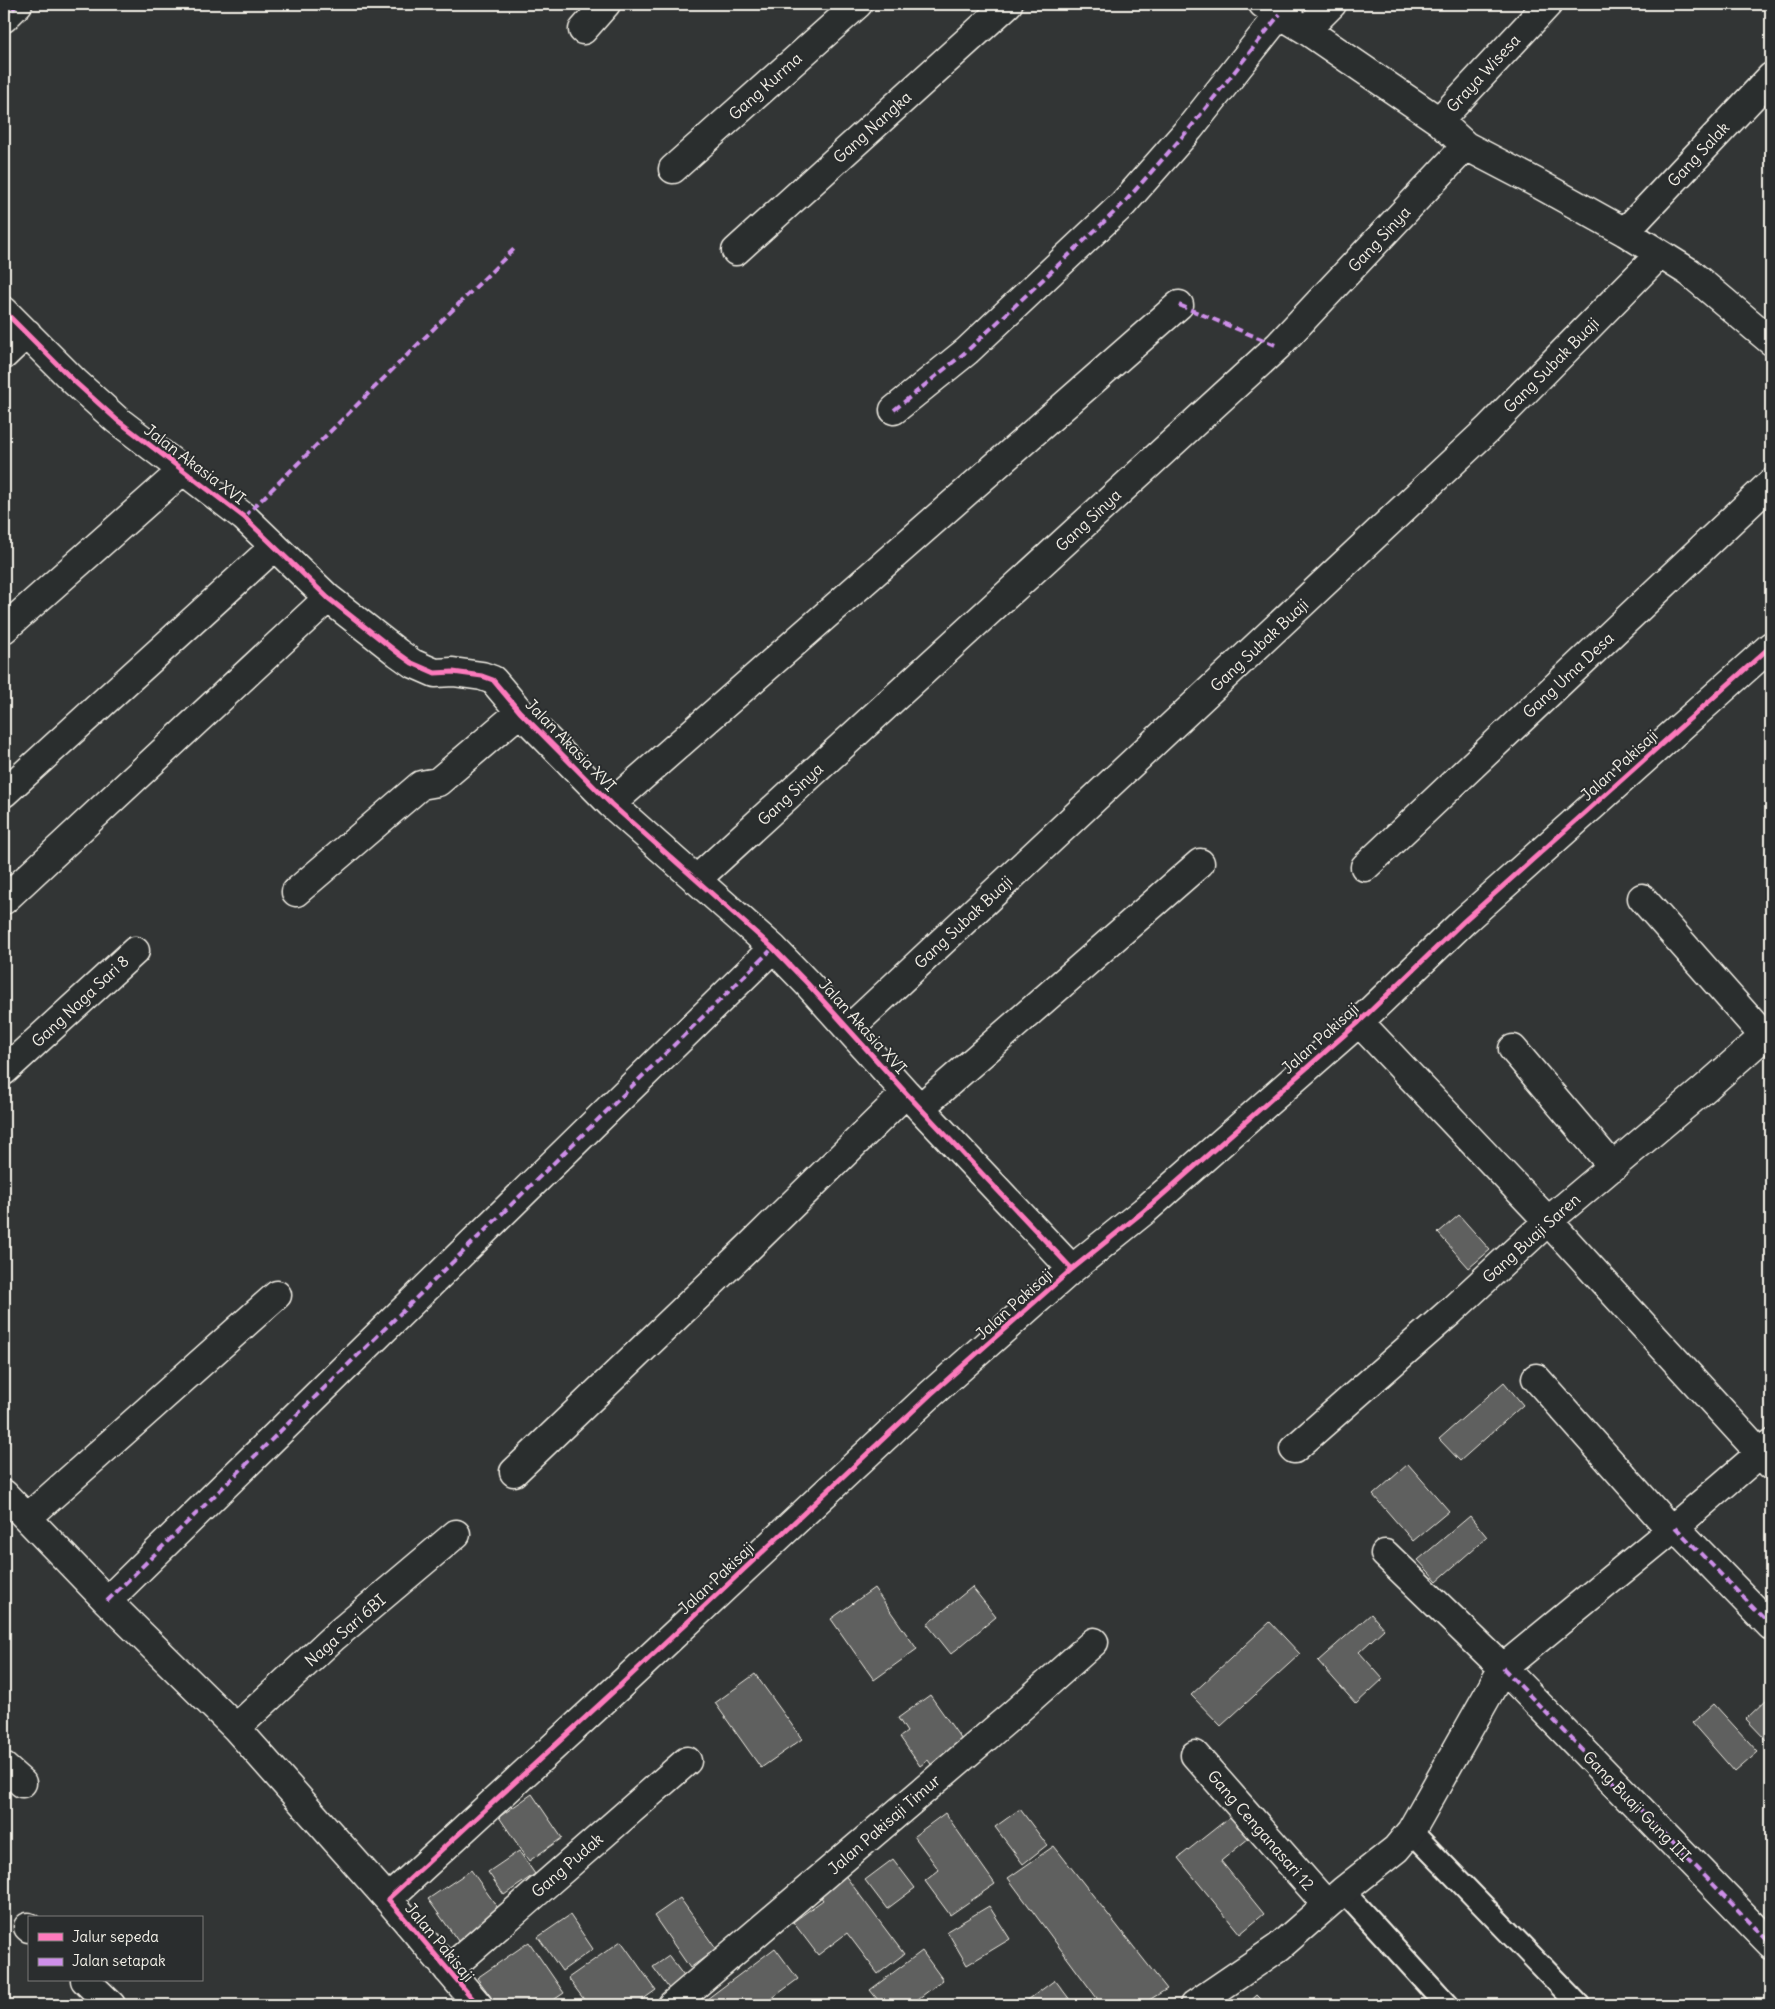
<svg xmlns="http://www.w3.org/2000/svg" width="1775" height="2009" font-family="Delius,sans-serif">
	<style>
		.building { fill: #5f605f; stroke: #f4f1e8 }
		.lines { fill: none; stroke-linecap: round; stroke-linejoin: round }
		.service-casing { stroke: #f4f1e8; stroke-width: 25 }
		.minor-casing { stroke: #f4f1e8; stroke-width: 31 }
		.service { stroke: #2a2d2e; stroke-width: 21 }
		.minor { stroke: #2a2d2e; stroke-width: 28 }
		.quiet { stroke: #ce8fe9; stroke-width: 4; stroke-dasharray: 8 4; stroke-linecap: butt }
		.cycleway-casing { stroke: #2a2d2e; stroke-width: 8 }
		.cycleway { stroke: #fd7abc; stroke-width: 5 }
		.labels { text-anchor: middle; stroke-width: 4; stroke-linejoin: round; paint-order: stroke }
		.street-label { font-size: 16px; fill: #f4f1e8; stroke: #2a2d2e }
	</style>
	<rect width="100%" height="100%" fill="#323535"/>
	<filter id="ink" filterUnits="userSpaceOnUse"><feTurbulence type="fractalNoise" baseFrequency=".02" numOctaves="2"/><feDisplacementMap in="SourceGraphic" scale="10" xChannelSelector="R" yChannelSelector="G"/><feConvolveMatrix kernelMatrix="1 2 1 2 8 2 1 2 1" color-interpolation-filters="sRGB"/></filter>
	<g filter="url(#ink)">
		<path class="building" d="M1459 1215 1490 1250 1469 1268 1438 1233Z
			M1504 1382 1523 1405 1460 1461 1439 1439Z
			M1408 1464 1449 1511 1413 1541 1373 1495Z
			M1470 1516 1487 1537 1437 1581 1418 1560Z
			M972 1587 996 1617 951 1654 927 1624Z
			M874 1588 917 1649 874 1680 831 1619Z
			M1371 1614 1384 1629 1359 1652 1383 1679 1356 1704 1318 1661Z
			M1270 1622 1300 1654 1221 1726 1191 1695Z
			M755 1674 802 1739 761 1768 715 1703Z
			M930 1695 969 1750 937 1773 928 1760 920 1766 900 1737 907 1732 898 1718Z
			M1771 1695V1737L1767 1741 1746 1719Z
			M1714 1704 1758 1752 1735 1772 1692 1723Z
			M532 1794 562 1838 529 1861 499 1817Z
			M1020 1809 1047 1845 1023 1864 995 1827Z
			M945 1813 995 1884 950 1915 925 1881 939 1870 914 1836Z
			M1231 1816 1249 1838 1221 1861 1264 1914 1240 1934 1178 1858Z
			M1054 1846 1167 1989 1141 2005H1102L1008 1878Z
			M519 1851 535 1874 504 1895 488 1872Z
			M893 1859 915 1888 887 1909 865 1880Z
			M471 1870 505 1918 463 1948 428 1899Z
			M844 1874 904 1954 878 1974 847 1933 818 1955 793 1922 823 1900 818 1893Z
			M680 1898 716 1949 690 1968 654 1916Z
			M989 1906 1010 1939 967 1965 947 1931Z
			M570 1915 593 1949 562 1971 538 1937Z
			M621 1941 656 1990 635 2005H588L568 1978Z
			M529 1942 564 1993 546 2005H497L477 1978Z
			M775 1948 798 1979 763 2005H699Z
			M922 1951 943 1980 910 2005H882L870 1990Z
			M669 1956 686 1979 670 1990 653 1967Z
			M1055 1980 1074 2005H1021Z
			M1257 1995 1267 2005H1246Z"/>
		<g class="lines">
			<g class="service-casing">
				<path id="service" d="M1411 1831 1579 2005
					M1343 1891 1447 2005"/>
			</g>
			<g class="minor-casing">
				<path id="minor" d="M1263 4 1306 30 1439 121 1466 146 1537 183 1625 232 1689 272 1771 341
					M4 18 18 4
					M583 30 606 4
					M1306 30 1332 4
					M1439 121 1548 4
					M673 169 858 4
					M1625 232 1771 77
					M736 251 1008 4
					M4 311 75 382 117 420 244 517 328 598 398 653 412 663 435 673 453 672 482 676 493 680 520 712 611 804 773 948 807 983 906 1093 1072 1269
					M4 355 27 333
					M894 410 967 351 1123 204 1190 128 1280 14
					M4 629 182 471
					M4 793 274 547
					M611 804 1179 305
					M1365 867 1771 483
					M696 880 1278 346 1466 146
					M296 892 421 785 438 782 520 712
					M1642 898 1764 1036
					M4 900 328 598
					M1359 1022 1548 1221 1771 1465
					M850 1028 1487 430 1660 254
					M1513 1049 1613 1167
					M4 1071 135 951
					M920 1108 1200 863
					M1536 1378 1671 1530
					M1294 1449 1451 1311 1548 1221 1702 1091 1771 1030
					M514 1472 748 1248 906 1093
					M4 1494 107 1601 236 1728 388 1899
					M27 1518 277 1295
					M1675 1527 1771 1626
					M1385 1554 1503 1668 1771 1944
					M107 1601 773 948
					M236 1728 334 1637 456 1534
					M1195 1755 1327 1905
					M4 1767 22 1783
					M28 1927 29 1928
					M448 1970 687 1761
					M85 1980 111 2005
					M478 2005 388 1899 613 1692 931 1394 1072 1269 1144 1211 1359 1022 1464 921 1771 646
					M672 2005 1011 1716 1094 1642
					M1194 2005 1279 1947 1343 1891 1396 1849 1411 1831 1503 1668 1671 1530 1771 1444"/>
			</g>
			<use href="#service" class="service"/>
			<use href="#minor" class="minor"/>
			<path class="quiet" d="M4 18 18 4
				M1179 305 1278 346
				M894 410 967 351 1123 204 1190 128 1280 14
				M244 517 515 248
				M1675 1527 1771 1626
				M107 1601 773 948
				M1503 1668 1771 1944"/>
			<g class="cycleway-casing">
				<path id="cycleway" d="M4 311 75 382 117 420 244 517 328 598 398 653 412 663 435 673 453 672 482 676 493 680 520 712 611 804 773 948 807 983 906 1093 1072 1269
					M478 2005 388 1899 613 1692 931 1394 1072 1269 1144 1211 1359 1022 1464 921 1771 646"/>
			</g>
			<use href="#cycleway" class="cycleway"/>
		</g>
	</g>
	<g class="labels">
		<g class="street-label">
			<text transform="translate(1483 73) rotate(-47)" y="6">Graya Wisesa</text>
			<text transform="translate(765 86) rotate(-42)" y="6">Gang Kurma</text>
			<text transform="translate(872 127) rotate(-42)" y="6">Gang Nangka</text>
			<text transform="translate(1698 154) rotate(-47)" y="6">Gang Salak</text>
			<text transform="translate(1379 239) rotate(-47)" y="6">Gang Sinya</text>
			<text transform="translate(1551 365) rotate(-45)" y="6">Gang Subak Buaji</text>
			<text transform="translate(195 464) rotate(37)" y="6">Jalan Akasia XVI</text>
			<text transform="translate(1088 520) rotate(-43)" y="6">Gang Sinya</text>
			<text transform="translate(1259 645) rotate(-43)" y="6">Gang Subak Buaji</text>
			<text transform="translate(1568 675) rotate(-43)" y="6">Gang Uma Desa</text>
			<text transform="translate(571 745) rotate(46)" y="6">Jalan Akasia XVI</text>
			<text transform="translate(1619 765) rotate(-42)" y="6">Jalan Pakisaji</text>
			<text transform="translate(790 794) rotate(-43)" y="6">Gang Sinya</text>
			<text transform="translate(963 922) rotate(-43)" y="6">Gang Subak Buaji</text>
			<text transform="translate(80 1001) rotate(-43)" y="6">Gang Naga Sari 8</text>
			<text transform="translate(863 1026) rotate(48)" y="6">Jalan Akasia XVI</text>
			<text transform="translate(1320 1038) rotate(-42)" y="6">Jalan Pakisaji</text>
			<text transform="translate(1531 1238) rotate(-42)" y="6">Gang Buaji Saren</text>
			<text transform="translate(1014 1304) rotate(-42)" y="6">Jalan Pakisaji</text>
			<text transform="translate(716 1578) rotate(-43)" y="6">Jalan Pakisaji</text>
			<text transform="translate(345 1630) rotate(-41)" y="6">Naga Sari 6BI</text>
			<text transform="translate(1637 1806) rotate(46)" y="6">Gang Buaji Gung III</text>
			<text transform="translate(884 1824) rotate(-41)" y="6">Jalan Pakisaji Timur</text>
			<text transform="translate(1261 1830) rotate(49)" y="6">Gang Cenganasari 12</text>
			<text transform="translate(567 1865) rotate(-41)" y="6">Gang Pudak</text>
			<text transform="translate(440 1942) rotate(50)" y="6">Jalan Pakisaji</text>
		</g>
	</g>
	<rect width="1775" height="2009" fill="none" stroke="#2a2d2e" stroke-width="20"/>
	<rect x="10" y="10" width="1755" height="1989" fill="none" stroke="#f4f1e8" stroke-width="2" filter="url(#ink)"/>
	<rect x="28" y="1916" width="175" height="65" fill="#2a2d2e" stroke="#7b7b78"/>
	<rect x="38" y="1933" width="25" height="8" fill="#fd7abc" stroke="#7b7b78"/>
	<text x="72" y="1942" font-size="15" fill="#f4f1e8">Jalur sepeda</text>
	<rect x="38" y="1958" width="25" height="8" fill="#ce8fe9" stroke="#7b7b78"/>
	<text x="72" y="1966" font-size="15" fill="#f4f1e8">Jalan setapak</text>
</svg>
